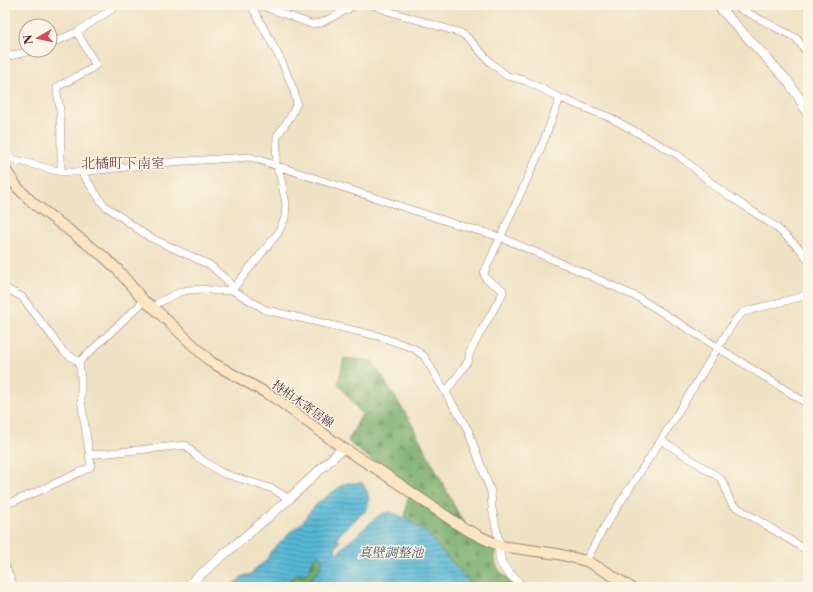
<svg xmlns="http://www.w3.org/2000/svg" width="813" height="592" font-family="'Libre Caslon Text','Noto Serif JP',serif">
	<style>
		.forest { fill: url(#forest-firs); stroke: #5e644a }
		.water { fill: url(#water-rules); stroke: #506c80 }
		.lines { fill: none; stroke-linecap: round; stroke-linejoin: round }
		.minor-casing { stroke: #9c8077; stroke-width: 8 }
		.tertiary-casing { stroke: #9c8077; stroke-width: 10 }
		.secondary-casing { stroke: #9c8077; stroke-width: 12 }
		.minor { stroke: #fff; stroke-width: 7 }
		.tertiary { stroke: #fff; stroke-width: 9 }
		.secondary { stroke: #fbe6c4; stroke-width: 10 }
		.labels { text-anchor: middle; stroke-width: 3; stroke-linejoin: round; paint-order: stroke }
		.street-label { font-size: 12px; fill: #4a1f2b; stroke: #fcf5e5 }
		.water-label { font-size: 13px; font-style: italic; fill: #4f5567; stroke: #fcf5e5 }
		.quarter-label { font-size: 14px; fill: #7c494f; stroke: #fcf5e5 }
	</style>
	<defs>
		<pattern id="forest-firs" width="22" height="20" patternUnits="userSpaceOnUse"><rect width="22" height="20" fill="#72aa68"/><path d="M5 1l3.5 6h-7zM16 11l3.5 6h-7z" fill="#608a56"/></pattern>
		<pattern id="water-rules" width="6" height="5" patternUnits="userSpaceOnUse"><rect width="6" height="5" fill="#57b8d6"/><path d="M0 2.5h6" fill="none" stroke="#4a95ae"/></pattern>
	</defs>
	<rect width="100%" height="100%" fill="#fcf5e5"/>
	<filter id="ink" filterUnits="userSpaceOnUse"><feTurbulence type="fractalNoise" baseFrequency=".025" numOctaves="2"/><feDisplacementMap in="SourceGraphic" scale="8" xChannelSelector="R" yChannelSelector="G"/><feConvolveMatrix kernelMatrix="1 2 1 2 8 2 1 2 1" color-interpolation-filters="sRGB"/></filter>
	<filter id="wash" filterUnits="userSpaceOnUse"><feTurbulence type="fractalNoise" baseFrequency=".012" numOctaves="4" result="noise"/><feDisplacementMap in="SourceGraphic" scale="16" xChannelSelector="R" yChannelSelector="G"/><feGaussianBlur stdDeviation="0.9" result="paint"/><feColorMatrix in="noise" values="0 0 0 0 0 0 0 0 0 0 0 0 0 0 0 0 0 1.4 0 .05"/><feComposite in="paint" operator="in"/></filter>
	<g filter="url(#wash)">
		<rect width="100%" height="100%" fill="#efe2c3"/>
		<path class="forest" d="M344 358 372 361 409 419 466 528 496 549C496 552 495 555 495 559 495 571 510 578 517 587H473L469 581 438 547 428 534 405 518 409 487 353 446 348 441 362 414 338 384Z
			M318 555 322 557 323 561 320 567 319 571 312 577 310 581 300 583 294 587H279C284 586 284 585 287 582 292 577 298 575 305 574L314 558Z"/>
		<path class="water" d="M348 483H362C369 494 370 497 367 510L361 514 339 535 337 540 340 541 335 548 336 554 378 516 384 513 391 512 405 518 428 534 438 547 469 581 473 587H294L300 583 310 581 314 575 319 571 320 567 323 561 322 557 318 555C311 559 312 564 309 571 306 575 302 574 297 575 290 578 286 586 279 587H230L243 576 252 574 255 569 266 561 271 551 283 540 291 531 302 523 308 514 318 503 341 486Z"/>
	</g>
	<g filter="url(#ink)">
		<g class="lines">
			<g class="minor-casing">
				<path id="minor" d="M261 5 268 8 311 24 321 23 356 5
					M373 5 388 11 461 33 468 38 491 63 507 76 524 80 560 98 611 118 678 155 719 189 776 227 802 251 808 260
					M733 5 796 38 808 54
					M50 44 77 32 118 5
					M5 57 35 50
					M5 157 61 172H81L171 162 250 157 452 223 500 237 582 272 639 298 808 404
					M61 171C61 152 61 131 60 112 60 103 56 95 57 87L91 69 95 66V64L77 32
					M81 172 104 205 149 237 210 265 229 282 232 290
					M5 287 7 289 22 297 64 352 79 362
					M232 290 278 233 285 218 286 204 280 175 276 166 277 136 291 116 297 103 294 91 282 62 251 5
					M154 308 158 303 180 292 189 290 201 289 218 291 232 290 266 310 378 336 413 348 424 356 468 430 491 492 492 508 500 546
					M79 362 144 301
					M446 392 469 360V354L479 335 503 293V290L486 279 484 273 539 153 560 98
					M661 440 720 478C727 486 726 497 733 505L808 551
					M89 455 186 445 196 456 222 473 273 489 289 499
					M5 505 32 494 89 468 91 466 81 400V377L79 362
					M586 561 603 529 661 440 735 320 743 312 808 295
					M5 565 14 587"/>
			</g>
			<g class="tertiary-casing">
				<path id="tertiary" d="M717 5 787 80 799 98 808 115
					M500 546C500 551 499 557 501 562 503 569 517 580 522 587
					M186 587 289 499 343 448"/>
			</g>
			<g class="secondary-casing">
				<path id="secondary" d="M5 169 17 187 33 203 103 256 117 269 144 301 154 308 211 362 275 398 343 448 380 471 462 527 481 537 500 546 558 554 586 561 605 571 630 587"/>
			</g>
			<use href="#minor" class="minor"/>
			<use href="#tertiary" class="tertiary"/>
			<use href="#secondary" class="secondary"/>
		</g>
	</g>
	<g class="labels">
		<g class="street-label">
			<text transform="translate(303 404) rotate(35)" y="4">持柏木寄居線</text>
		</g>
		<g class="water-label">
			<text x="391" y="557">真壁調整池</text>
		</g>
		<g class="quarter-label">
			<text x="123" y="168">北橘町下南室</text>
		</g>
	</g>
	<rect width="813" height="592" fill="none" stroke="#fcf5e5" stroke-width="20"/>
	<g transform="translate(38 38) rotate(261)"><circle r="19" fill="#fcf5e5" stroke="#b59f9b"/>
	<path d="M0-3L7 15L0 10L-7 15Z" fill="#d1495b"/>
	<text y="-6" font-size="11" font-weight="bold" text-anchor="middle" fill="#4a1f2b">N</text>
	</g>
</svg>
